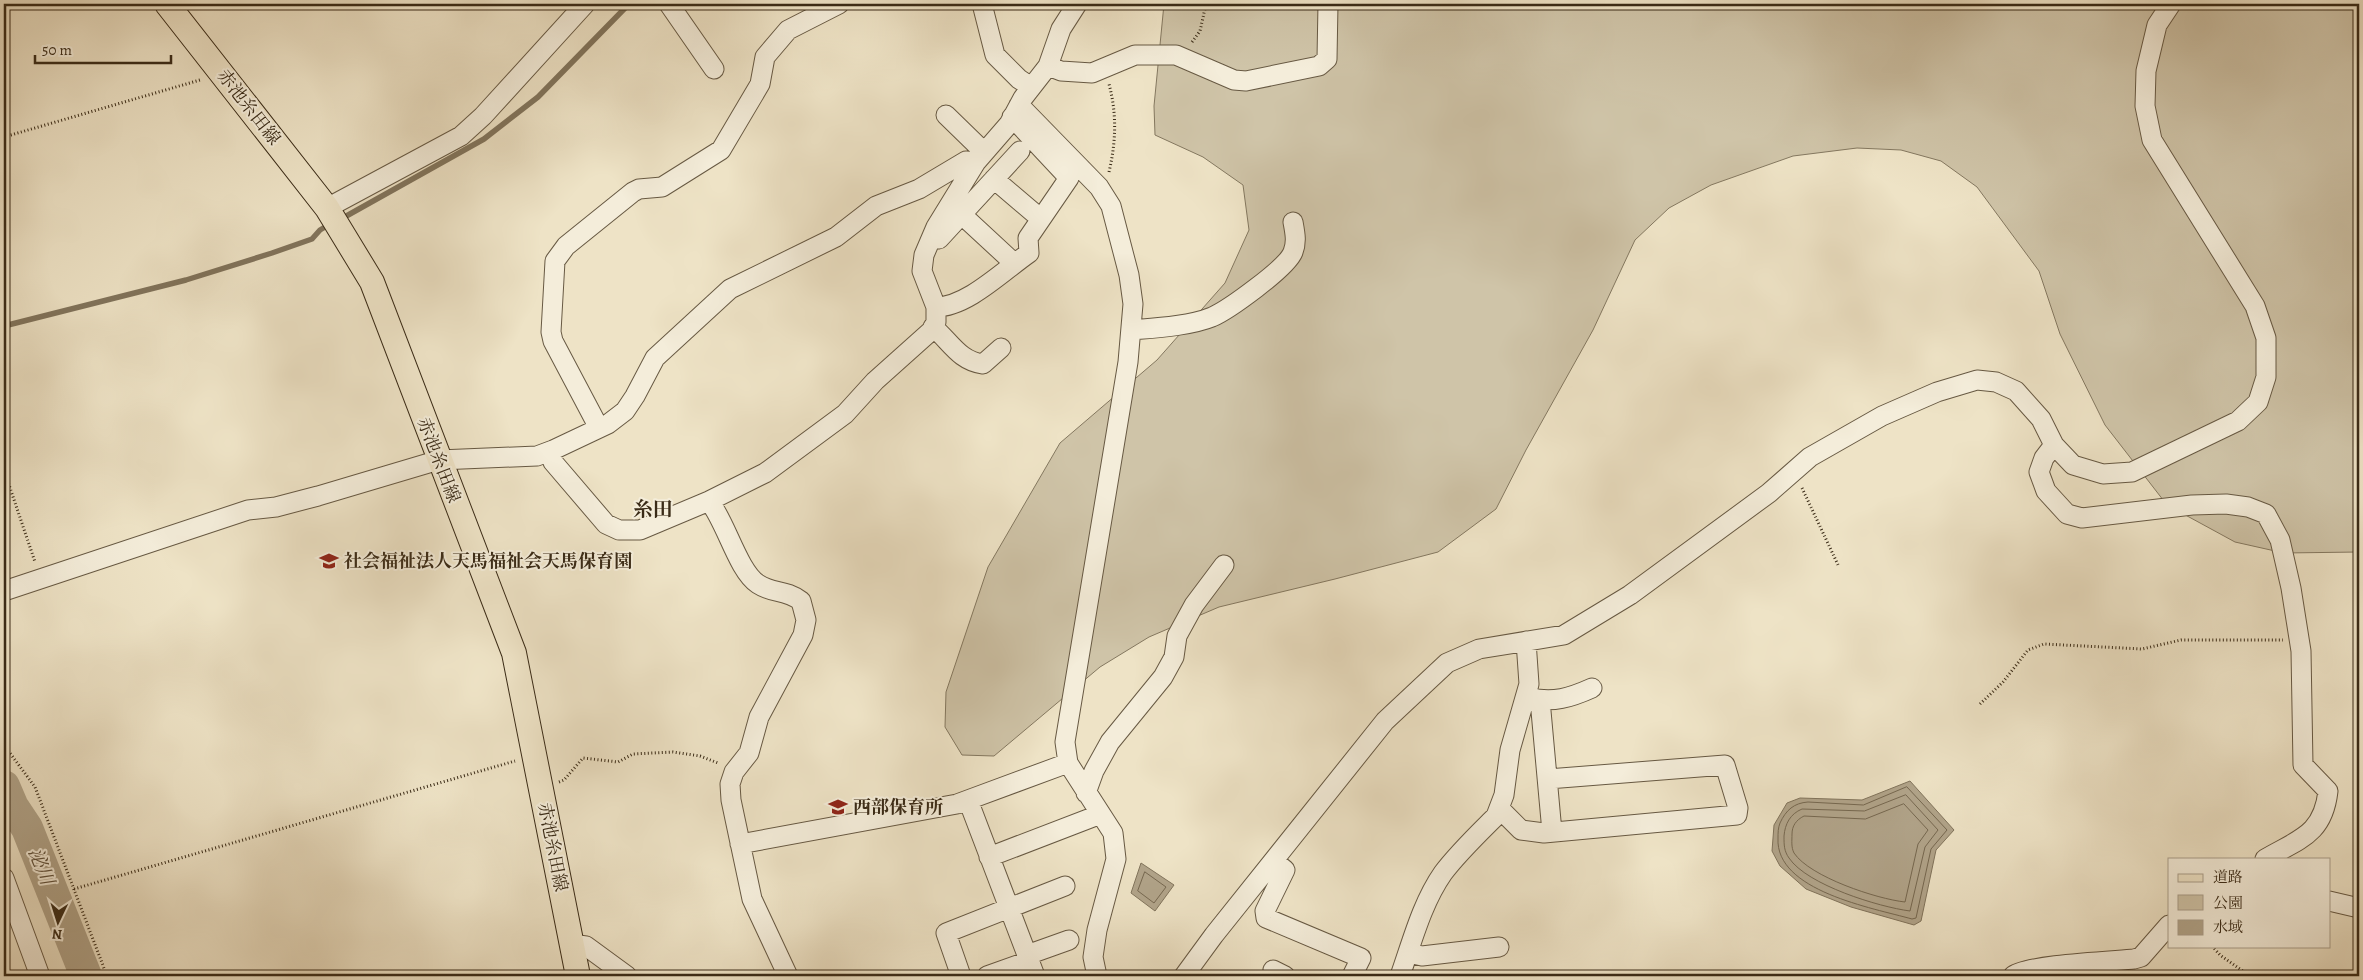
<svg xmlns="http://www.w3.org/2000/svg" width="2363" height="980" font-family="Alegreya,'Noto Serif JP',serif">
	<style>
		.green { fill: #cfc4a8; stroke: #847860 }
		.water { fill: #b1a48a; stroke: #81745c }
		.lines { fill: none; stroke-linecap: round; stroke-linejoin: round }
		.shore { stroke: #766850; stroke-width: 1 }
		.stream { stroke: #81745c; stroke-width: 5.5 }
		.river { stroke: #b1a48a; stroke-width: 32 }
		.minor-casing { stroke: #675943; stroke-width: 21 }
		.major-casing { stroke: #3a2b17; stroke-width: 26 }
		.path { stroke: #3a2b17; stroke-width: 3; stroke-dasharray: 1 2.5; stroke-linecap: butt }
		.minor { stroke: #f4edda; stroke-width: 19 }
		.major { stroke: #eee3c6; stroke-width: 24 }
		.labels { text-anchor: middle; stroke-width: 4; stroke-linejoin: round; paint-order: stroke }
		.street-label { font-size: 18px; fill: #3a2b17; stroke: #f4edda }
		.poi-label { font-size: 18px; font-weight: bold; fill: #3a2b17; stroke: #f4edda; text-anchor: start }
		.water-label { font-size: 19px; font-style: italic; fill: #5e4f3a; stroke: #f4edda }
		.quarter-label { font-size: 20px; font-weight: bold; fill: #3a2b17; stroke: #f4edda }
	</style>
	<rect width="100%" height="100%" fill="#eee3c6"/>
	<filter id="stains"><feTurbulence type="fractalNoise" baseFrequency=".004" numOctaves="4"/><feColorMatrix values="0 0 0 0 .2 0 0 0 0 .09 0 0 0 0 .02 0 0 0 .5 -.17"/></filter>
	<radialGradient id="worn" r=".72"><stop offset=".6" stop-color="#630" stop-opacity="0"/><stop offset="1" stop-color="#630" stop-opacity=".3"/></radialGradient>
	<path class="green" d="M1164 4H2359V552L2284 553 2235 542 2167 505 2105 425 2060 334 2039 271 1977 187 1941 161 1901 150 1857 148 1793 156 1711 185 1669 208 1635 240 1593 330 1526 450 1496 509 1438 552 1335 579 1219 607 1149 637 1100 667 994 756 962 755 945 727 946 692 988 567 1060 443 1157 360 1225 283 1249 230 1243 185 1203 157 1155 135 1154 106Z"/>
	<path class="water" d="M1910 781 1954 830 1936 850 1921 921 1914 925 1851 907 1806 889 1780 866 1772 851 1774 825 1787 803 1800 798 1862 800Z
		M1141 863 1174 885 1155 911 1131 893Z"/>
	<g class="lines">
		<path class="shore" d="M1907 787 1947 830 1931 849 1916 918 1912 919C1873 908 1775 891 1778 838 1778 833 1778 828 1780 823 1786 810 1794 803 1808 802L1863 805Z
			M1906 795 1938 830 1925 847 1910 911C1879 907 1807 885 1789 858 1784 851 1784 845 1784 836 1785 824 1790 814 1802 809L1864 811Z
			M1904 804 1928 830 1918 844 1905 902C1877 899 1810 877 1794 853 1791 847 1792 841 1792 834 1792 826 1796 820 1804 816L1865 819Z
			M1145 872 1166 887 1154 903 1138 891Z"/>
		<path class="stream" d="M341 219 484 139 538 97 629 4
			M4 326 186 280 272 253 312 239 320 230 330 224"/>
		<path class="river" d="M4 786 13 807 27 828 86 976"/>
		<g class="minor-casing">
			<path id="minor" d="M669 4 714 69
				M982 4 995 55 1019 79 1031 87
				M1048 66 1061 71 1092 73 1135 55H1176L1234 80 1246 81 1319 66 1327 59 1328 4
				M1019 105 1099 187 1111 206 1129 275 1133 304 1128 362 1065 742 1068 763 1113 833 1116 859 1097 930 1093 957 1097 976
				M946 115 984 152
				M994 179 1041 219
				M327 208 461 136 483 116 585 4
				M961 214 1014 263
				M939 239 1020 151
				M936 307C967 307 1003 271 1029 253L1028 238 1069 178 1012 117
				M933 327C950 341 959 361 983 364L1001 348
				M1132 330C1155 328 1190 326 1212 317 1228 310 1287 268 1293 252 1297 242 1295 233 1293 222
				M599 428 553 341 551 332 555 261 566 246 633 192 639 189 662 187 721 150 760 84 765 57 788 30 839 4
				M2054 445 2044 458 2039 472 2046 491 2067 514 2082 518 2192 505 2226 504 2248 507 2266 514 2280 540 2291 588 2301 651 2303 765 2328 791C2323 835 2299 839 2265 859
				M549 452 553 462 606 524 619 530H640L709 501 765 473 845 414 875 381 932 330 936 322V307L922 271 924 255 936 227 976 162 1009 124 1023 98 1048 66 1061 29 1077 4
				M709 501C726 522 738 571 758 584 773 594 785 589 801 601L806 620 803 635 759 717 749 753 734 772 730 784 731 800 752 899 788 976
				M4 591 248 510 276 507 318 496 439 460 537 456 553 450 608 424 625 411 635 396 655 358 730 289 836 237 876 206 919 189 966 161 976 162
				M1529 697C1552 704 1572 697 1592 688
				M1540 700 1552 832
				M1086 793 1094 771 1110 742 1163 677 1174 657 1177 636 1194 605 1224 565
				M968 800 1035 976
				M1499 808 1521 830 1544 833 1737 815 1738 808 1725 765 1548 779
				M740 844 957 804 1068 763
				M989 857 1101 814
				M1274 861 1285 870 1265 911 1266 918 1361 958 1352 976
				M4 878 40 976
				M2329 901 2359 908
				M571 944 586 946 627 976
				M1408 953 1422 956 1499 947
				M1027 955 1069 940
				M1273 970 1285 976
				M961 976 946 933 1065 886
				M987 976 1029 961
				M1184 976 1214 935 1385 721 1447 663 1479 649 1564 635 1630 595 1769 493 1810 457 1882 416 1937 392 1977 380 1996 382 2016 391 2041 419 2054 445 2073 465 2103 474 2132 472 2238 421 2258 402 2266 377V338L2255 306 2152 140 2145 106 2146 71 2157 25 2171 4
				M1400 976C1412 942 1422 903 1443 873 1458 853 1478 834 1496 816L1504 795 1510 750 1529 684 1526 641
				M2013 976C2024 965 2114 961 2134 959L2141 957 2169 925"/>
		</g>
		<g class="major-casing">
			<path id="major" d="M167 4 327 208 372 282 514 653 578 976"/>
		</g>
		<path class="path" d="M1192 42 1200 31 1206 4
			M4 137 200 80
			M1109 172C1116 142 1117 114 1109 84
			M4 470 35 562
			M1802 488 1839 567
			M1980 704 2003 682 2028 650 2044 644 2142 649 2181 640H2283
			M4 745 35 787 107 976
			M559 782 564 780 583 758 618 762 633 754 673 752 700 756 718 763
			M74 889 515 761
			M2212 946 2220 955 2250 976"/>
		<use href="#minor" class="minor"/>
		<use href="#major" class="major"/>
	</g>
	<defs>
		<g id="school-bare" transform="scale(1.5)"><path d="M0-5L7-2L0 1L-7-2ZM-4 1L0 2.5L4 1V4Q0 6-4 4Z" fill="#8f2418" stroke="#f4edda" stroke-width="2.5" paint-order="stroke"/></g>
	</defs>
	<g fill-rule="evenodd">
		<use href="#school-bare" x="329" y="561"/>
		<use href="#school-bare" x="838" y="807"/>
	</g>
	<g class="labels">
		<g class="street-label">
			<text transform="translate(249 107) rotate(52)" y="6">赤池糸田線</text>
			<text transform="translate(439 460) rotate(69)" y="6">赤池糸田線</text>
			<text transform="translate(553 847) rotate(79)" y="6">赤池糸田線</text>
		</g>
		<g class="poi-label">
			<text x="344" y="567">社会福祉法人天馬福祉会天馬保育園</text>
			<text x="853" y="813">西部保育所</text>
		</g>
		<g class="water-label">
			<text transform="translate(42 866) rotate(68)" y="7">泌川</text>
		</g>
		<g class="quarter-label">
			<text x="653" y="516">糸田</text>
		</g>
	</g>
	<rect width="2363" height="980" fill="none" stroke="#eee3c6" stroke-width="20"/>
	<rect x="5" y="5" width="2353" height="970" fill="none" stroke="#3a2b17" stroke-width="2.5"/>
	<rect x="10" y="10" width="2343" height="960" fill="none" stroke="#3a2b17"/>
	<rect x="2168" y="858" width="162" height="90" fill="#f4edda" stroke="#aa9f8c"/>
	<rect x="2178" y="874" width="25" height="8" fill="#eee3c6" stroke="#aa9f8c"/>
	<text x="2213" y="882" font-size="15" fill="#3a2b17">道路</text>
	<rect x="2178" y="895" width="25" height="15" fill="#cfc4a8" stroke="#aa9f8c"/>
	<text x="2213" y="908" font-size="15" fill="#3a2b17">公園</text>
	<rect x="2178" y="920" width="25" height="15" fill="#b1a48a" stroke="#aa9f8c"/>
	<text x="2213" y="932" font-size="15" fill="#3a2b17">水域</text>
	<g transform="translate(58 922) rotate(184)" stroke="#f4edda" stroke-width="4" paint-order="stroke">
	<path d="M0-4L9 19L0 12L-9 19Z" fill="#3a2b17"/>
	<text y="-8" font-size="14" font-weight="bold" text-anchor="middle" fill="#3a2b17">N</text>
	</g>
	<path d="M35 55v8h136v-8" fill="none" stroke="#3a2b17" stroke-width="2.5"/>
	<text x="42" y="55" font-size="15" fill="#3a2b17" stroke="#f4edda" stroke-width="4" paint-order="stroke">50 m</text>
	<rect width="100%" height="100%" filter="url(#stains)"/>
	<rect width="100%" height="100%" fill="url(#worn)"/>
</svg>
